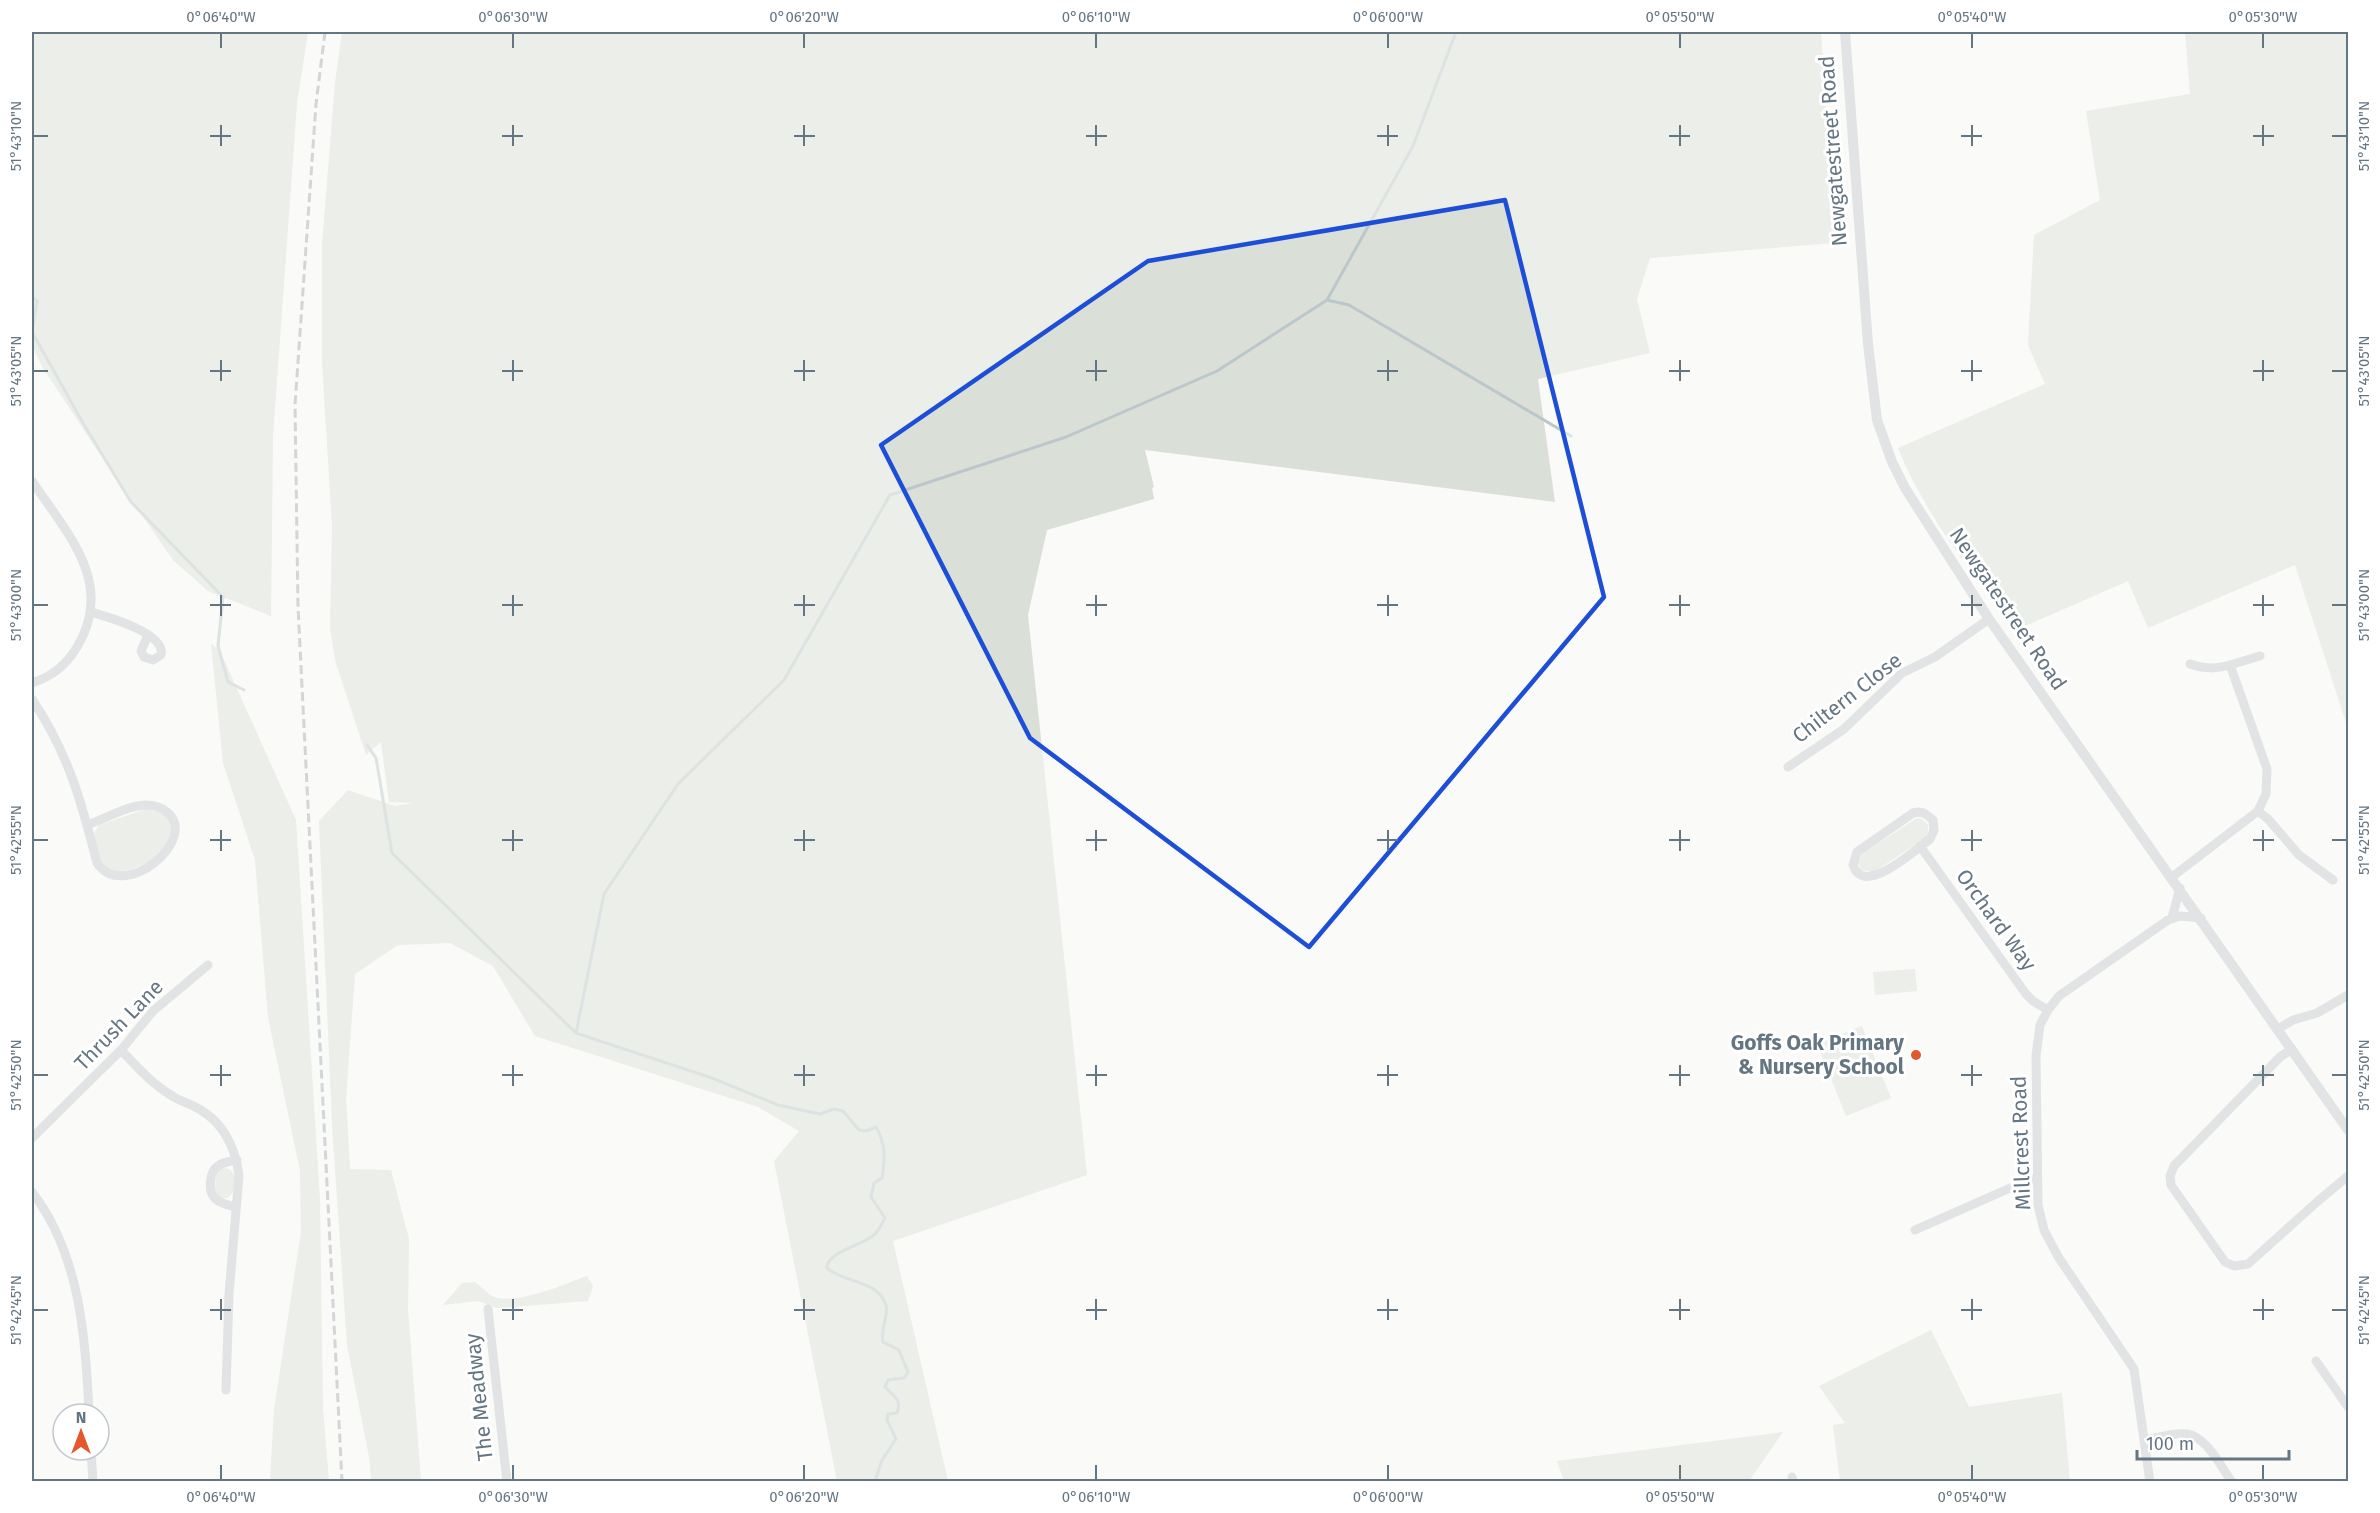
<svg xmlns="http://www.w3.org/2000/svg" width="2380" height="1513" font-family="'Fira Sans',sans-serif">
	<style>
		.green { fill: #dadfd7 }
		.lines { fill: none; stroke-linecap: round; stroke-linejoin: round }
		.stream { stroke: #bbc7cb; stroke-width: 3 }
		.minor { stroke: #c3c8cc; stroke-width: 9 }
		.tertiary { stroke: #c3c8cc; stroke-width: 10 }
		.rail { stroke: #a2aab0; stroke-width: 3; stroke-dasharray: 9 4.5; stroke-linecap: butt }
		.marked { fill: none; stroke: #1d4ed8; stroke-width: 4.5; stroke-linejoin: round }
		.ticks { fill: none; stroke: #657683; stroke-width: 2 }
		.poi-dot { fill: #e4572e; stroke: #fff; stroke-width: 2 }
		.labels { text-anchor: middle; stroke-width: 6; stroke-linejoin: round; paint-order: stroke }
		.street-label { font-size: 21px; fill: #657683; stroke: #fff }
		.poi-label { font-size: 21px; font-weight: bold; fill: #657683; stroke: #fff; text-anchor: end }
		.neatline { fill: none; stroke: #657683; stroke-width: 2 }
		.ticks-label { font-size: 15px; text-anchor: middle; fill: #657683 }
	</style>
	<rect width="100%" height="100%" fill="#fafaf8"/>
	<path class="green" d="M32 32H308L297 103 273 436 271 616 208 591 173 560 107 465 43 368 32 346Z
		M342 32H1821L1835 243 1650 258 1637 299 1650 353 1538 379 1555 502 1145 450 1154 487 1152 488 1154 499 1047 530 1028 615 1087 1175 893 1241 948 1481H837L774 1161 799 1131 758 1107 535 1036 493 966 450 943 398 945 355 974 346 1098 350 1169 391 1170 409 1239 408 1309 421 1481H371L370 1462 347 1345 332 1125 319 821 348 790 395 806 414 803 389 802 381 742 366 755 335 660 330 628 332 526 322 361V244L335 83Z
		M2185 32H2348V729L2295 565 2148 628 2128 581 2014 631C1973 573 1924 514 1898 448L2045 384 2028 345 2034 235 2100 200 2086 111 2190 94Z
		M211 644 220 651 296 820 320 1200 323 1409 329 1481H270L274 1410 301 1232 300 1171 268 1017 255 860 223 763Z
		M146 809 162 813 171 823C171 855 142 869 115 873L101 864 94 834 99 825Z
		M1917 818 1922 819 1928 825V832L1925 838 1874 872 1861 870 1858 863 1862 854Z
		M1915 969 1917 991 1875 995 1873 972Z
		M1862 1026 1891 1098 1846 1116 1817 1044Z
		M221 1168 229 1169 235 1175 233 1192 228 1198H220L215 1191 216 1174Z
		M587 1276 593 1286 588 1301 497 1308 478 1301 443 1305 462 1283 475 1282C480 1286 485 1291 490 1295 511 1308 565 1284 587 1276Z
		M1931 1330 1969 1407 2062 1393 2070 1481H1840L1833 1425 1845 1423 1819 1386Z
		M1783 1432 1749 1481H1564L1557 1461Z"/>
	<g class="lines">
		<path class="stream" d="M32 297 37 301 32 332 83 423 131 502 223 597 218 646 228 682 244 690
			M1327 300 1349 305 1571 436
			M367 745 376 758 392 853 576 1033
			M880 1482 876 1478 882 1460 896 1439 887 1420 888 1414 897 1413C902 1400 894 1396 885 1387L888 1380 904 1378 908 1372 899 1350 883 1342C880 1328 889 1317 886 1305 877 1279 845 1284 827 1268 827 1251 865 1245 875 1234 879 1230 882 1223 885 1218L871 1197 874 1183 882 1178C885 1159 886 1144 876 1127L866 1131 859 1130 843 1111 834 1109 820 1114 778 1105 712 1078 576 1033 604 894 678 784 784 680 890 495 1066 437 1217 371 1327 300 1413 146 1456 32"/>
		<path class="minor" d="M32 481C66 532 116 583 77 647 67 664 51 677 32 683
			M91 612C108 617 166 633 161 655L153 660 144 657 141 651 148 635
			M2260 656 2230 665 2267 769 2266 794 2258 811 2268 819 2299 855 2333 880
			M2190 664C2205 669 2215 669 2230 665
			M32 699C68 753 81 800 97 863 124 903 200 839 167 812 161 807 152 805 145 805 126 806 105 819 87 825
			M1788 767 1844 729 1902 673 1935 657 1989 619
			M1918 812 1924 813 1933 820 1934 830 1930 839C1915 850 1863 898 1853 865L1857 852 1913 813Z
			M1920 846 2026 994 2033 1001 2048 1010
			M2172 877 2258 811
			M2172 918 2180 888
			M2278 1029 2293 1020 2317 1013 2348 995
			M2292 1049 2280 1057 2174 1166 2170 1176 2171 1185 2225 1262 2234 1266 2248 1264 2318 1201 2348 1176
			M121 1050C137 1067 153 1085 174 1097 182 1102 191 1104 199 1109 224 1123 235 1147 239 1175L229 1294 226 1390
			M32 1138 121 1050 153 1011 208 965
			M32 1192C80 1254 86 1339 89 1414
			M235 1207C229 1205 222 1204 217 1200 207 1194 209 1171 218 1166 223 1162 231 1161 237 1160
			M1915 1230 2026 1181 2037 1179
			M488 1309 507 1482
			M2316 1361 2348 1407
			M2145 1440C2157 1438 2175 1432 2187 1434 2207 1437 2221 1467 2232 1482
			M91 1450 93 1482
			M1792 1477 1793 1482
			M2150 1482 2134 1369 2059 1258 2044 1230 2038 1205 2036 1056 2040 1025 2048 1010 2059 996 2168 920 2180 916 2201 918"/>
		<path class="tertiary" d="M1845 32 1868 344 1877 420 1892 462 1905 488 1989 619 2348 1130"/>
		<path class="rail" d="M325 32 316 104 295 405 298 607 342 1482"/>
	</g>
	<path d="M0 0H2380V1513H0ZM1505 200 1604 597 1309 947 1030 738 881 445 1148 261Z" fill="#fafaf8" fill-opacity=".55" fill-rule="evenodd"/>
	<path class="marked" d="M1505 200 1604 597 1309 947 1030 738 881 445 1148 261Z"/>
	<path class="ticks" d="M221 33V48M513 33V48M804 33V48M1096 33V48M1388 33V48M1680 33V48M1972 33V48M2263 33V48M221 125V146M513 125V146M804 125V146M1096 125V146M1388 125V146M1680 125V146M1972 125V146M2263 125V146M33 136H48M210 136H231M502 136H523M794 136H815M1086 136H1107M1377 136H1398M1669 136H1690M1961 136H1982M2253 136H2274M2332 136H2347M221 360V381M513 360V381M804 360V381M1096 360V381M1388 360V381M1680 360V381M1972 360V381M2263 360V381M33 371H48M210 371H231M502 371H523M794 371H815M1086 371H1107M1377 371H1398M1669 371H1690M1961 371H1982M2253 371H2274M2332 371H2347M221 595V616M513 595V616M804 595V616M1096 595V616M1388 595V616M1680 595V616M1972 595V616M2263 595V616M33 605H48M210 605H231M502 605H523M794 605H815M1086 605H1107M1377 605H1398M1669 605H1690M1961 605H1982M2253 605H2274M2332 605H2347M221 830V851M513 830V851M804 830V851M1096 830V851M1388 830V851M1680 830V851M1972 830V851M2263 830V851M33 840H48M210 840H231M502 840H523M794 840H815M1086 840H1107M1377 840H1398M1669 840H1690M1961 840H1982M2253 840H2274M2332 840H2347M221 1065V1086M513 1065V1086M804 1065V1086M1096 1065V1086M1388 1065V1086M1680 1065V1086M1972 1065V1086M2263 1065V1086M33 1075H48M210 1075H231M502 1075H523M794 1075H815M1086 1075H1107M1377 1075H1398M1669 1075H1690M1961 1075H1982M2253 1075H2274M2332 1075H2347M221 1299V1320M513 1299V1320M804 1299V1320M1096 1299V1320M1388 1299V1320M1680 1299V1320M1972 1299V1320M2263 1299V1320M33 1310H48M210 1310H231M502 1310H523M794 1310H815M1086 1310H1107M1377 1310H1398M1669 1310H1690M1961 1310H1982M2253 1310H2274M2332 1310H2347M221 1465V1480M513 1465V1480M804 1465V1480M1096 1465V1480M1388 1465V1480M1680 1465V1480M1972 1465V1480M2263 1465V1480"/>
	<circle class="poi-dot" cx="1916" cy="1055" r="6"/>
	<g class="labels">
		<g class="street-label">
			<text transform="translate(1833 151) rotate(-94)" y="7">Newgatestreet Road</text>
			<text transform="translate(2008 609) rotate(56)" y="7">Newgatestreet Road</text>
			<text transform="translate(1847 698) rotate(-38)" y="7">Chiltern Close</text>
			<text transform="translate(1996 920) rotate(54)" y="7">Orchard Way</text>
			<text transform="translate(119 1025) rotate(-46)" y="7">Thrush Lane</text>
			<text transform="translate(2021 1143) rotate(-92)" y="7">Millcrest Road</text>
			<text transform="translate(479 1397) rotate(-96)" y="7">The Meadway</text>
		</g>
		<g class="poi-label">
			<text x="1904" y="1050">Goffs Oak Primary<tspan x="1904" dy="24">&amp; Nursery School</tspan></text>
		</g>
	</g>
	<rect width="2380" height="1513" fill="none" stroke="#ffffff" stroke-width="66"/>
	<g transform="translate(81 1432)"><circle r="28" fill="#ffffff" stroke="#c1c8cd" stroke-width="1.5"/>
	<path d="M0-4.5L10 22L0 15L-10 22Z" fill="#e4572e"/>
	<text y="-9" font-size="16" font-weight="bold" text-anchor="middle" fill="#657683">N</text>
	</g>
	<path d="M2137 1450v9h152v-9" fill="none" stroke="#657683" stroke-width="3"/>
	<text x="2146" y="1450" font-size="18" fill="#657683" stroke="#ffffff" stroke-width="4.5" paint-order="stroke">100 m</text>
	<rect x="33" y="33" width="2314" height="1447" class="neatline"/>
	<g class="ticks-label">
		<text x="221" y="22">0°06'40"W</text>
		<text x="513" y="22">0°06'30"W</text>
		<text x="804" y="22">0°06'20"W</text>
		<text x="1096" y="22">0°06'10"W</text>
		<text x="1388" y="22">0°06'00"W</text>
		<text x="1680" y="22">0°05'50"W</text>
		<text x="1972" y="22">0°05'40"W</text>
		<text x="2263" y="22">0°05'30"W</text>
		<text transform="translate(16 136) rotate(-90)" y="5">51°43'10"N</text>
		<text transform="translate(2364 136) rotate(-90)" y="5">51°43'10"N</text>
		<text transform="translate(16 371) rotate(-90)" y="5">51°43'05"N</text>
		<text transform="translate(2364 371) rotate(-90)" y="5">51°43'05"N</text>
		<text transform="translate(16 605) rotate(-90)" y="5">51°43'00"N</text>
		<text transform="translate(2364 605) rotate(-90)" y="5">51°43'00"N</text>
		<text transform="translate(16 840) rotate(-90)" y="5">51°42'55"N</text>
		<text transform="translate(2364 840) rotate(-90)" y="5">51°42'55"N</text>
		<text transform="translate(16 1075) rotate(-90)" y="5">51°42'50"N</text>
		<text transform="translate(2364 1075) rotate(-90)" y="5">51°42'50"N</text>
		<text transform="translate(16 1310) rotate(-90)" y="5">51°42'45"N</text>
		<text transform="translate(2364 1310) rotate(-90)" y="5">51°42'45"N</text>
		<text x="221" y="1502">0°06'40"W</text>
		<text x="513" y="1502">0°06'30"W</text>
		<text x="804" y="1502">0°06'20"W</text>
		<text x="1096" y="1502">0°06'10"W</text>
		<text x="1388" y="1502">0°06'00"W</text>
		<text x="1680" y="1502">0°05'50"W</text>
		<text x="1972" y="1502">0°05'40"W</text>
		<text x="2263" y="1502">0°05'30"W</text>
	</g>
</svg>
